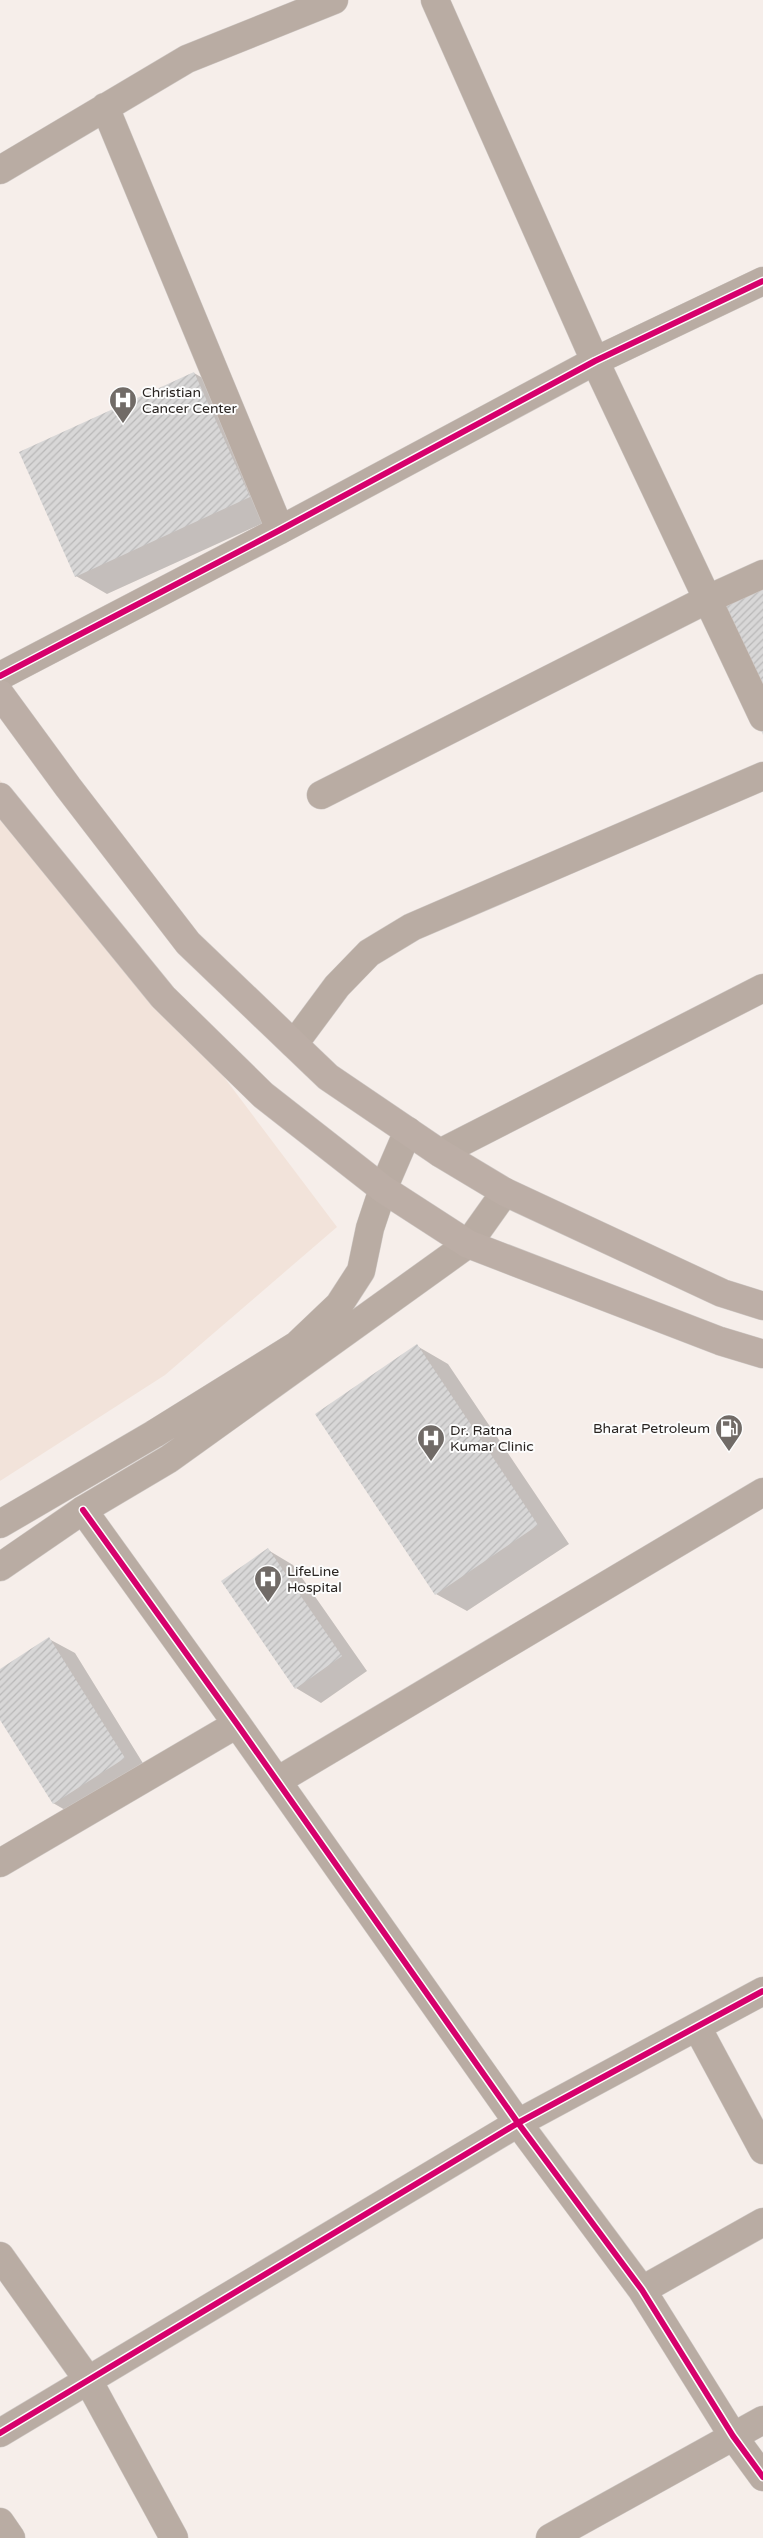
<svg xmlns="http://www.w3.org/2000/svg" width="763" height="2538" font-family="'Varela Round',sans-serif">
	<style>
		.built { fill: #f2e3da }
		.shadow { fill: #0003 }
		.building { fill: url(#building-hatch) }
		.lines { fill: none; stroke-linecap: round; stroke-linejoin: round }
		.minor-casing { stroke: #d0cac7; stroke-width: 29 }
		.tertiary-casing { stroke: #d0cac7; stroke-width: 29 }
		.trunk-casing { stroke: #d0cac7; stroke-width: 29 }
		.minor { stroke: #b9aca3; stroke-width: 28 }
		.tertiary { stroke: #b9aca3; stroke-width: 28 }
		.trunk { stroke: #bcaea6; stroke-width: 28 }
		.cycleway-casing { stroke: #fdfdfd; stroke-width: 9 }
		.cycleway { stroke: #d6006c; stroke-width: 6 }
		.labels { text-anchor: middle; stroke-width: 4; stroke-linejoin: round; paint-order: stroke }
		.poi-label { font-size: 14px; fill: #292421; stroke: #fdfdfd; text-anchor: start }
	</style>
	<defs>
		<pattern id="building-hatch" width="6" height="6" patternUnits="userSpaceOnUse" patternTransform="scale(1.25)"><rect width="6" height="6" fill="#d8d7d7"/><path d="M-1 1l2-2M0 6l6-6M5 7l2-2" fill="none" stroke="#b9b8b8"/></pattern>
	</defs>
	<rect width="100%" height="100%" fill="#f6eeea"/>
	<path class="built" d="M0 780 337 1227 165 1375 0 1481Z"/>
	<path class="shadow" d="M194 373 225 391 281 515 107 594 76 576Z
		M417 1346 448 1364 569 1544 467 1611 436 1594Z
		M268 1550 293 1565 367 1671 321 1703 296 1688Z
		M49 1639 75 1653 149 1773 79 1818 53 1803 0 1717V1670Z"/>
	<path class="building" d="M194 372 250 497 75 577 19 452Z
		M763 574V735L708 599Z
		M417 1344 538 1525 435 1595 315 1414Z
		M268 1548 342 1656 295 1689 221 1581Z
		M49 1637 125 1758 53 1804 0 1720V1669Z"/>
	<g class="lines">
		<g class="minor-casing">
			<path id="minor" d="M435 0 595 361 763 717
				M105 107 280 530
				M0 170 187 59 334 0
				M0 676 280 530 595 361 763 281
				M321 795 708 599 763 574
				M294 1044 337 986 369 953 412 927 763 776
				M440 1153 763 988
				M83 1510 237 1724 518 2123 642 2290 733 2436 763 2477
				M277 1781 763 1492
				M0 1863 237 1724
				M697 2027 763 2150
				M0 2256 88 2380 174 2538
				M642 2290 763 2222
				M0 2433 518 2123 763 1991
				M0 2522 11 2538
				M550 2538 763 2420"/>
		</g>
		<g class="tertiary-casing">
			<path id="tertiary" d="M0 1524 154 1434 297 1345 339 1305 361 1271 370 1228 383 1189 408 1131
				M0 1567 83 1510 169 1459 468 1244 505 1192"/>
		</g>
		<g class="trunk-casing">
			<path id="trunk" d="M0 694 68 787 188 943 328 1077 440 1153 505 1192 722 1293 763 1306
				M0 797 163 997 263 1095 383 1189 468 1244 720 1341 763 1354"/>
		</g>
		<use href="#minor" class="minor"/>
		<use href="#tertiary" class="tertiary"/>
		<use href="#trunk" class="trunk"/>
		<g class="cycleway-casing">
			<path id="cycleway" d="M0 676 280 530 595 361 763 281
				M83 1510 237 1724 518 2123 642 2290 733 2436 763 2477
				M0 2433 518 2123 763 1991"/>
		</g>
		<use href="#cycleway" class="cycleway"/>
	</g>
	<defs>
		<g id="hospital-pin" transform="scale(1.4375)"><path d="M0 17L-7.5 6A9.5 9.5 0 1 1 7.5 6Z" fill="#716b67" stroke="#fdfdfd"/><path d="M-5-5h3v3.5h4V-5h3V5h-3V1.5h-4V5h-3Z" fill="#fff"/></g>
		<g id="fuel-pin" transform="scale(1.4375)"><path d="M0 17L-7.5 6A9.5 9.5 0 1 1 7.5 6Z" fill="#716b67" stroke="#fdfdfd"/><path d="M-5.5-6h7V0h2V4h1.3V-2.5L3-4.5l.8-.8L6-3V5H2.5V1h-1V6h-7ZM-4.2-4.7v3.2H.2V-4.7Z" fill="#fff"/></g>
	</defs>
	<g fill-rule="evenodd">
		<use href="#hospital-pin" x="123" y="400"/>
		<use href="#fuel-pin" x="729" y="1428"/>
		<use href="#hospital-pin" x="431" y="1438"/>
		<use href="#hospital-pin" x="268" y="1579"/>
	</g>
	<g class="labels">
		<g class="poi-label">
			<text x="142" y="397">Christian<tspan x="142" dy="16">Cancer Center</tspan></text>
			<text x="710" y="1433" text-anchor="end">Bharat Petroleum</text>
			<text x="450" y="1435">Dr. Ratna<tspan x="450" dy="16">Kumar Clinic</tspan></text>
			<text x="287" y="1576">LifeLine<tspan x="287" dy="16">Hospital</tspan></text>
		</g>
	</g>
</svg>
